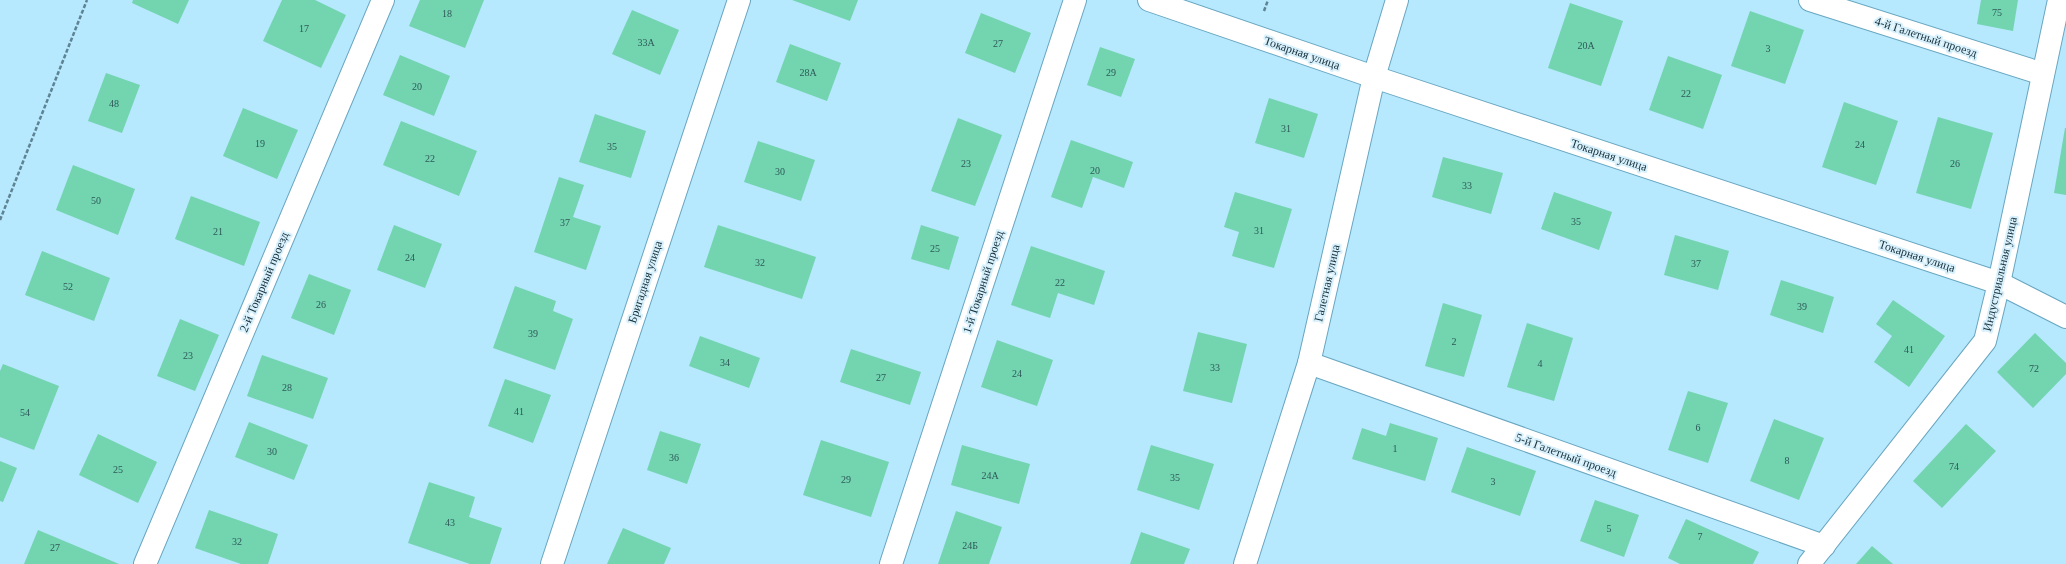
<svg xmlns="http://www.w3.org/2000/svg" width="2066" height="564" viewBox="0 0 2066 564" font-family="Georgia,serif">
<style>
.building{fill:#73d4b0}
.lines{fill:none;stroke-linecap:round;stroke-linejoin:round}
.minor-casing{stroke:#68a6c0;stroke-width:24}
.tertiary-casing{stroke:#68a6c0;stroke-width:24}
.path{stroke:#5e8393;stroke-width:2.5;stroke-dasharray:4 2;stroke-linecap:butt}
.minor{stroke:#fff;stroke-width:22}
.tertiary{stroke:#fff;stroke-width:22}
.labels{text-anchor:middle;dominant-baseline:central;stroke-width:4;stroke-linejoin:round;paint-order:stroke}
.number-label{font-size:10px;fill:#2d5958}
.street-label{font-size:12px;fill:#16303b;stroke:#d8f1fc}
</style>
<rect width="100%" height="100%" fill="#b6e8fe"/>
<g class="building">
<path d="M133,0H189L178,24L132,3Z"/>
<path d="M282,0H315L346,15L321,68L263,41Z"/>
<path d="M420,0H484L465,48L409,26Z"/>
<path d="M792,0H858L850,21Z"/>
<path d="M1981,0H2018L2013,31L1977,24Z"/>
<path d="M1570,3L1623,21L1601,86L1548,68Z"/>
<path d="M632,10L679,30L660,75L612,54Z"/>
<path d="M1750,11L1804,30L1785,84L1731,66Z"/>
<path d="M981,13L1031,33L1015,73L965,53Z"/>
<path d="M790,44L841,63L827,101L776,82Z"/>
<path d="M1100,47L1135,59L1121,97L1087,85Z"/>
<path d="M400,55L450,76L434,116L383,95Z"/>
<path d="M1668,56L1722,75L1703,129L1649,110Z"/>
<path d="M106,73L140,85L122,133L88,121Z"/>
<path d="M1269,98L1318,114L1304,158L1255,143Z"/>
<path d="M1844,102L1898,121L1876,185L1822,167Z"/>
<path d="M243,108L298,130L277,179L223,156Z"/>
<path d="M595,114L646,131L631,178L579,162Z"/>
<path d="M1938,117L1993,133L1971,209L1916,193Z"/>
<path d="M958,118L1002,135L975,206L931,191Z"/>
<path d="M401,121L477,151L459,196L383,165Z"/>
<path d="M2065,128H2066V195L2054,193Z"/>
<path d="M1071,140L1133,162L1124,188L1093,177L1082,208L1051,197Z"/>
<path d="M758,141L815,160L801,201L744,182Z"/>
<path d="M1443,157L1503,173L1491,214L1432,197Z"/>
<path d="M73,165L135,189L118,235L56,210Z"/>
<path d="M559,177L584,185L573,217L601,226L586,270L534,252Z"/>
<path d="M1235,192L1292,209L1274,268L1232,256L1239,232L1224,227Z"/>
<path d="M1554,192L1612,212L1599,250L1541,229Z"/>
<path d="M191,196L260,222L244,266L175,239Z"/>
<path d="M394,225L442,244L425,288L377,270Z"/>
<path d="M718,225L816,257L802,299L704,267Z"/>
<path d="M921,225L959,237L949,270L911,259Z"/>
<path d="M1675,235L1729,251L1718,290L1664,275Z"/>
<path d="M1031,246L1105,271L1094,305L1058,293L1050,318L1011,305Z"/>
<path d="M42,251L110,278L94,321L25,295Z"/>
<path d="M309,274L351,290L334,335L291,318Z"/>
<path d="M1781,280L1834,297L1823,333L1770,315Z"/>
<path d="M515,286L556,301L553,311L573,319L555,370L493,348Z"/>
<path d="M1893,300L1945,336L1909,387L1874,362L1892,336L1876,324Z"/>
<path d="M1443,303L1482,315L1464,377L1425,366Z"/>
<path d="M180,319L219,335L195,391L157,376Z"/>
<path d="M1527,323L1573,338L1554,401L1507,387Z"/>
<path d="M1198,332L1247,344L1232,403L1183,391Z"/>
<path d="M2035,333L2066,363V374L2033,408L1997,372Z"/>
<path d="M700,336L760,358L749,388L689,366Z"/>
<path d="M997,340L1053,360L1037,406L981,387Z"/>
<path d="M851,349L921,372L910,405L840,382Z"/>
<path d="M262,355L328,378L313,419L247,396Z"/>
<path d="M3,364L59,386L34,450L0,437V371Z"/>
<path d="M505,379L551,395L533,443L488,426Z"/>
<path d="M1688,391L1728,403L1708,463L1668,450Z"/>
<path d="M1774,419L1824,438L1799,500L1750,481Z"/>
<path d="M249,422L308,445L294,480L235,457Z"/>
<path d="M1390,423L1438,438L1425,481L1352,459L1362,428L1386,436Z"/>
<path d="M1966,424L1996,451L1942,508L1913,481Z"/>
<path d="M660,431L701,444L687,484L647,470Z"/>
<path d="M98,434L157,462L138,503L79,475Z"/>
<path d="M821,440L889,462L871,517L803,495Z"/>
<path d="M962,445L1030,464L1019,504L951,485Z"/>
<path d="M1151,445L1214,464L1199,510L1137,490Z"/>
<path d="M1467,447L1536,471L1520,516L1451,492Z"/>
<path d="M0,461L17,468L3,502L0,501Z"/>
<path d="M429,482L475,497L469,517L502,528L490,564H470L408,543Z"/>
<path d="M1595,500L1639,515L1624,557L1580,541Z"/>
<path d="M209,510L278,534L268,564H241L195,548Z"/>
<path d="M956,511L1002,527L989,564H938Z"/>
<path d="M1686,519L1759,552L1753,564H1680L1668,558Z"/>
<path d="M623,528L671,548L664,564H607Z"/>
<path d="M38,530L119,564H24Z"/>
<path d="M1141,532L1190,549L1184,564H1130Z"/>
<path d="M1872,546L1893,564H1856Z"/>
</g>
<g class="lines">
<g class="minor-casing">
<g id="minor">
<path d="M1810,0L2043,74"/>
<path d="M1309,363L1824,546"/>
<path d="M145,564L383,0"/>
<path d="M552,564L739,0"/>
<path d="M891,564L1075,0"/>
<path d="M1245,564L1309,363L1374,77"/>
<path d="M1809,564L1985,341L1999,283L2059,0"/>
</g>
</g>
<g class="tertiary-casing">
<g id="tertiary">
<path d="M1149,0L1374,77L1999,283L2066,317"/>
<path d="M1374,77L1397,0"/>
</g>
</g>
<g class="path">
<path d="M1264,11L1268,0"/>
<path d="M0,220L87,0"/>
</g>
<use href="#minor" class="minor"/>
<use href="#tertiary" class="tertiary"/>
</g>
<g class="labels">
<g class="number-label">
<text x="1997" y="12">75</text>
<text x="447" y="13">18</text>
<text x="304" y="28">17</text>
<text x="646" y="42">33А</text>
<text x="998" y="43">27</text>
<text x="1586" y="45">20А</text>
<text x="1768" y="48">3</text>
<text x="808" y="72">28А</text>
<text x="1111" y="72">29</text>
<text x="417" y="86">20</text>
<text x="1686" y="93">22</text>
<text x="114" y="103">48</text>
<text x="1286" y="128">31</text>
<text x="260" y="143">19</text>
<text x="1860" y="144">24</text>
<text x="612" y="146">35</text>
<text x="430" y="158">22</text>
<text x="966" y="163">23</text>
<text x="1955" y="163">26</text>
<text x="1095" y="170">20</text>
<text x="780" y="171">30</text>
<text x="1467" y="185">33</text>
<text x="96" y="200">50</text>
<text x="1576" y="221">35</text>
<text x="565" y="222">37</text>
<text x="1259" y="230">31</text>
<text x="218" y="231">21</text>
<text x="935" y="248">25</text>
<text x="410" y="257">24</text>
<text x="760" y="262">32</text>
<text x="1696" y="263">37</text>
<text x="1060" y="282">22</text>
<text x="68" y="286">52</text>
<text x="321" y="304">26</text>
<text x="1802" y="306">39</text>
<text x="533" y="333">39</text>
<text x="1454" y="341">2</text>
<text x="1909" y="349">41</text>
<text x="188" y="355">23</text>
<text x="725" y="362">34</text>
<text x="1540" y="363">4</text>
<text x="1215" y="367">33</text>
<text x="2034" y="368">72</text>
<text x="1017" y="373">24</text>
<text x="881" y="377">27</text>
<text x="287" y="387">28</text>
<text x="519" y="411">41</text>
<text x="25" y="412">54</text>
<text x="1698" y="427">6</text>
<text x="1395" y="448">1</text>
<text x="272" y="451">30</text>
<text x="674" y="457">36</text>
<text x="1787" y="460">8</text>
<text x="1954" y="466">74</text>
<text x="118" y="469">25</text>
<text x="990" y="475">24А</text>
<text x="1175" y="477">35</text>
<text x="846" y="479">29</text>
<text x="1493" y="481">3</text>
<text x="450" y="522">43</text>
<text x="1609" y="528">5</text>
<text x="1700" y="536">7</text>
<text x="237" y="541">32</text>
<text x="970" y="545">24Б</text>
<text x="55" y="547">27</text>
</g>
<g class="street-label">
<text transform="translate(1926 37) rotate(18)">4-й Галетный проезд</text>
<text transform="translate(1302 53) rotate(19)">Токарная улица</text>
<text transform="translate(1609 155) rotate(18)">Токарная улица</text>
<text transform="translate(1917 256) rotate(18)">Токарная улица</text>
<text transform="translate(2000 274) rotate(-77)">Индустриальная улица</text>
<text transform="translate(264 282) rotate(-67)">2-й Токарный проезд</text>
<text transform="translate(645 282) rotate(-72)">Бригадная улица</text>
<text transform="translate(983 282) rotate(-72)">1-й Токарный проезд</text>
<text transform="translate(1327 283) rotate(-77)">Галетная улица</text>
<text transform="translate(1566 455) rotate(20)">5-й Галетный проезд</text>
</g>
</g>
</svg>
